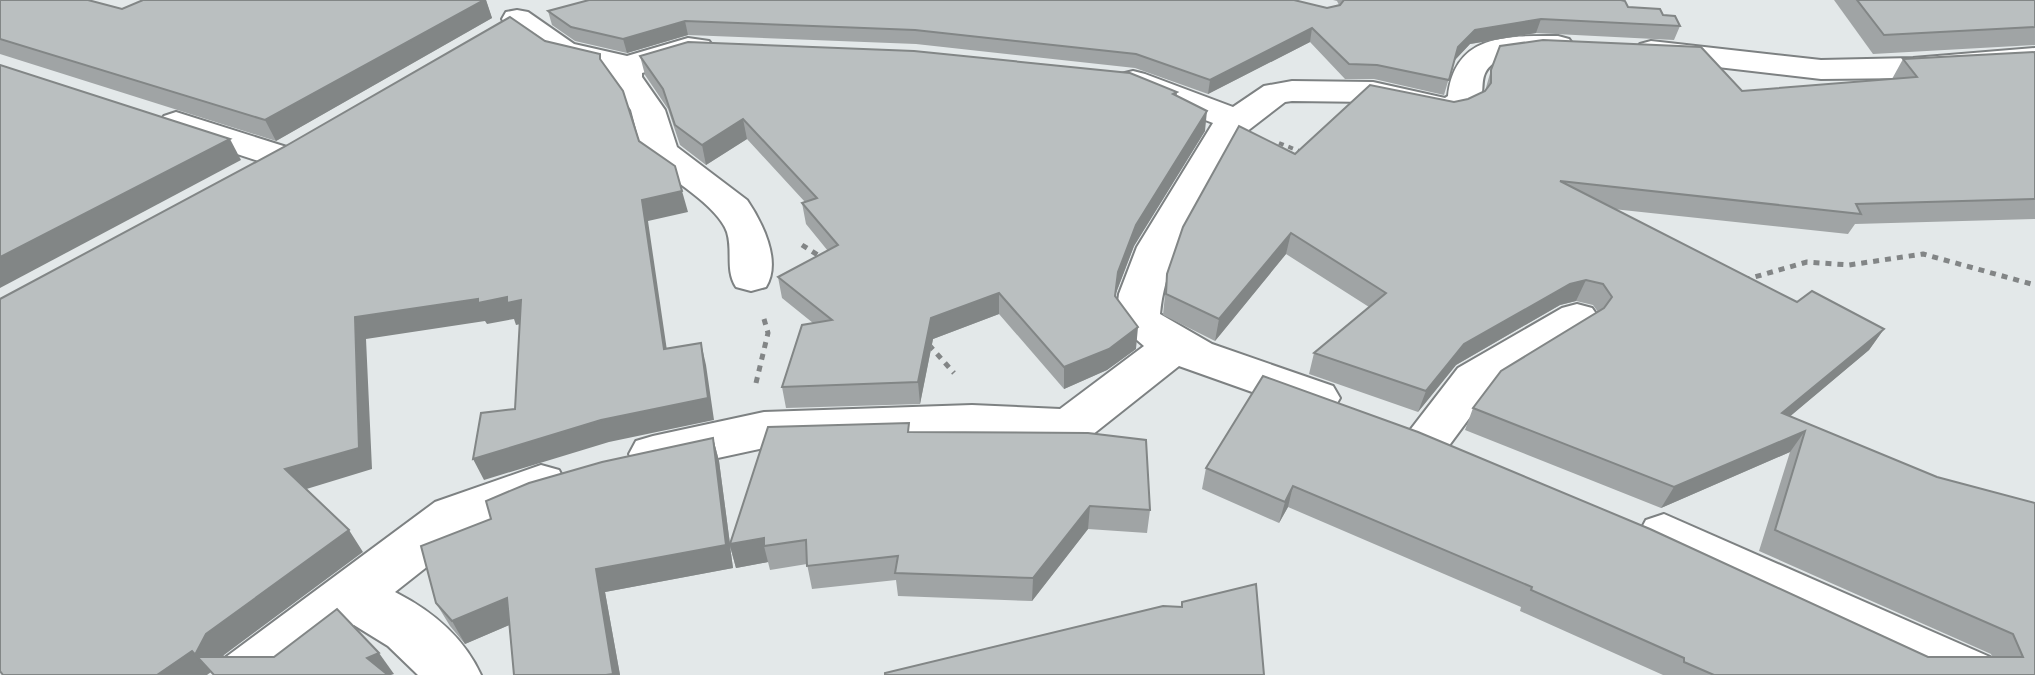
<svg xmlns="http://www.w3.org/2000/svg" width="2035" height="675" viewBox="0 0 2035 675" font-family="Raleway,sans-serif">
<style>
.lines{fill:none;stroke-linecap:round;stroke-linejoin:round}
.street-casing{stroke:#7d8182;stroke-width:4}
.path-far1{stroke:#828586;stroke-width:4;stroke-dasharray:5 5;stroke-linecap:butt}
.path{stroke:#828586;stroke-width:5;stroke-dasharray:6 6;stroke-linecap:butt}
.street{fill:#fff;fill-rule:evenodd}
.wall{fill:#a0a4a5}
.shaded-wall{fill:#828686}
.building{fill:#babfc0;stroke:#828686;stroke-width:2}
</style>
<rect width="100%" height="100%" fill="#e3e8e9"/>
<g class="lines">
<g class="street-casing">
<g id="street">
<path d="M517,10L528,12L574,44L627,56L688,38L709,41L714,48L709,55L642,73V77L665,110L677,147L747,200C762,222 782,261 766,287L751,291L736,287C725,270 733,251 727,232C718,206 669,177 647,160L642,152L631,110L608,77L610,72L552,58L506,26L502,19L506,12Z"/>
<path d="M1558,36L1569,39L1574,46L1569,53C1546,58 1515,48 1495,62C1467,81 1504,106 1449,119L1373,102L1292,101L1285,102L1237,139C1209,197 1166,248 1160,314L1212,344L1333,386L1340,398L1333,410L1317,415L1179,366L1087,439L1070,445L972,441L764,448L653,472L636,467L629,454L636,441L653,436L764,412L972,405L1060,409L1144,346L1123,328L1116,318L1119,294L1137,247L1213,123L1121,88L1116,81L1121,74L1133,71L1145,74L1233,107L1264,86L1292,81L1373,82L1445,98L1448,96C1455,33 1508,36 1558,36Z"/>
<path d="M1651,41L1821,60L1913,58L2035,48V68L1913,78L1821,79L1640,58L1635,51L1640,44Z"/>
<path d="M176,112L293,149L298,157L293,165L280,168L164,130L158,123L164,116Z"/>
<path d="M1577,304L1592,308L1599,318L1592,328L1490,390L1445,451L1428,456L1411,451L1404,438L1458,368L1562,308Z"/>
<path d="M541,465L559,470L566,484L559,498L471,532L395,592C432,611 463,636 481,675H418L388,646L354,625L291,675H218L226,657L435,502Z"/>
<path d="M1664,514L1990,657L1998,675H1909L1646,550L1638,535L1646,520Z"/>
</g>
</g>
<path class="path-far1" d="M1279,143L1304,153"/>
<g class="path">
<path d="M802,245L824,259"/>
<path d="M1744,280L1807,262L1849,265L1923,254L2035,285"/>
<path d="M929,345L954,373"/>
<path d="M756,383L768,333L764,319"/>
</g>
<use href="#street" class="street"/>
</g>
<g class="wall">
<path d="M0,0L122,9L143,0H486L492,18L276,141L0,54Z"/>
<path d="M1333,0H1621L1628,7L1663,15L1680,26L1674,40L1536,33L1470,44L1454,61L1444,95L1374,79H1345L1310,42L1208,94L1135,68L916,44L688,35L627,53L575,41L552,25L548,11L1327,8L1339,5L1337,1Z"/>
<path d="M1834,0H2035V45L1873,54Z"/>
<path d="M2035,52V219L1855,224L1848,234L1613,209L1797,302L1884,329L1869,350L1790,416L1937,477L2035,675H1663L1520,611L1521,607L1288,507L1279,523L1202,489L1206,468L1263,376L1928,657H1992L1991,654L1759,551L1790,452L1661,508L1465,430L1473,408L1598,312L1593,305L1576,301L1560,305L1456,365L1418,412L1309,374L1314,353L1369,307L1286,254L1215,341L1163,315L1167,274L1295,154L1454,102L1468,99L1485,91L1491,70L1742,91L1892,79L1903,59Z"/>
<path d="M640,56L1177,92V96L1205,131L1134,246L1116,293V298L1136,349L1107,370L1064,389L999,314L933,339L920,404L786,408L782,387L813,323L782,298L778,277L828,251L806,224L802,203L805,202L747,139L706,165L680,145L668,109L645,75Z"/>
<path d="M910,432L1150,510L1147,533L1088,529L1032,601L898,596L896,580L812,589L807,564L770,570L768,562L736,568L730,546L733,568L605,592L620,675H514L509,625L465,644L450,626L436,603L713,438L719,461L730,544Z"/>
</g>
<g class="shaded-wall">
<path d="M484,0H486L492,18L276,141L265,120Z"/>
<path d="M1541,19L1536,33L1470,44L1454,61L1458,47L1475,30Z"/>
<path d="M685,21L688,35L627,53L623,39Z"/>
<path d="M1312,28L1310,42L1208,94L1210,80Z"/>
<path d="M1207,111L1205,131L1134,246L1116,293L1113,318L1118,272L1136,225Z"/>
<path d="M743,119L747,139L706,165L702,145Z"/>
<path d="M230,139L241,160L0,288V257Z"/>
<path d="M682,191L688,212L648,221L670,371L664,349L642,200Z"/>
<path d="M1291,233L1286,254L1215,341L1219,319Z"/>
<path d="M1586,280L1576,301L1560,305L1456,365L1418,412L1426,391L1464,344L1570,284Z"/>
<path d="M999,293V314L933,339L920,404L918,382L931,318Z"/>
<path d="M507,297L521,300L530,322L516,325L514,319L487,324L485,321L366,339L372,469L300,491L285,469L355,317L478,299Z"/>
<path d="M1138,327L1136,349L1107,370L1064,389V367Z"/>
<path d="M1884,329L1869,350L1768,435L1782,413Z"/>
<path d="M701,343L706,365L714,420L609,442L484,480L473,459Z"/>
<path d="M1805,431L1790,452L1661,508L1674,487Z"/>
<path d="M713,438L719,461L730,544L764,538V546L768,562L736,568L730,546L733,568L605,592L620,675H606L596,569Z"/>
<path d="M1293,486L1288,507L1279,523L1285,502Z"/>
<path d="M1090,506L1088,529L1032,601L1033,578Z"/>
<path d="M349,530L363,552L224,655L215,674L199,657L196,653L206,634Z"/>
<path d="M507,598L519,621L465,644L452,621Z"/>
<path d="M192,651L211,672L207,675H157Z"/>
<path d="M379,653L394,674L391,675H379L367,658Z"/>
</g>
<g class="building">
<path d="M0,0H88L122,9L143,0H484L265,120L0,39Z"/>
<path d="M589,0H1294L1327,8L1340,5L1344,0H1621L1625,1L1628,7L1660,9L1663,15L1675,16L1680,26L1541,19L1475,30L1458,47L1449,80L1377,65L1349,64L1312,28L1210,80L1136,54L915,30L685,21L623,39L571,27L548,11Z"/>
<path d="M1857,0H2035V27L1884,35Z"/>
<path d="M510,17L545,41L600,54V59L623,91L639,141L675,166L682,191L642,200L664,349L701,343L708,398L601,420L473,459L481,413L515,409L521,300L507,303V297L478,303V299L355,317L359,448L285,469L349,530L206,634L196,653L199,657H274L337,609L379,653L367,658L388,675H214L192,651L157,675H3L0,671V299L284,147Z"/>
<path d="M1543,40L1701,47L1742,91L1917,77L1903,59L2035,52V199L1856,204L1861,214L1560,181L1797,302L1812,291L1884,329L1782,413L1937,477L2035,503V675H1714L1684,662V658L1531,590L1532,587L1293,486L1285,502L1206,468L1263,376L1418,432L1650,529L1928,657H2023L2013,634L1775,530L1805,431L1674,487L1473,408L1501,371L1604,308L1612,297L1603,284L1586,280L1570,284L1464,344L1426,391L1314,353L1386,293L1291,233L1219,319L1166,294L1167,274L1183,227L1239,126L1295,154L1370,85L1454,102L1468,99L1485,91L1491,83V70L1500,46Z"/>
<path d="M688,42L914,51L1130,73L1177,92L1173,94L1207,111L1136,225L1118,272L1115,296L1138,327L1109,349L1064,367L999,293L931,318L918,382L782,387L802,325L832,320L778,277L838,245L802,203L817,198L743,119L702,145L675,125L663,89L640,56Z"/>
<path d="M0,65L230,139L0,257Z"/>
<path d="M909,423L908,432L1088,433L1146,440L1150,510L1090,506L1033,578L895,573L898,556L807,566L806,540L764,546V538L730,544L768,427Z"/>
<path d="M713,438L726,545L596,569L613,674L606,675H514L507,598L452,621L436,603L421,546L491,519L486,501L529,483L602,462Z"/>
<path d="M1256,584L1264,675H885V673L1163,606L1182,607V602Z"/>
</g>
</svg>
